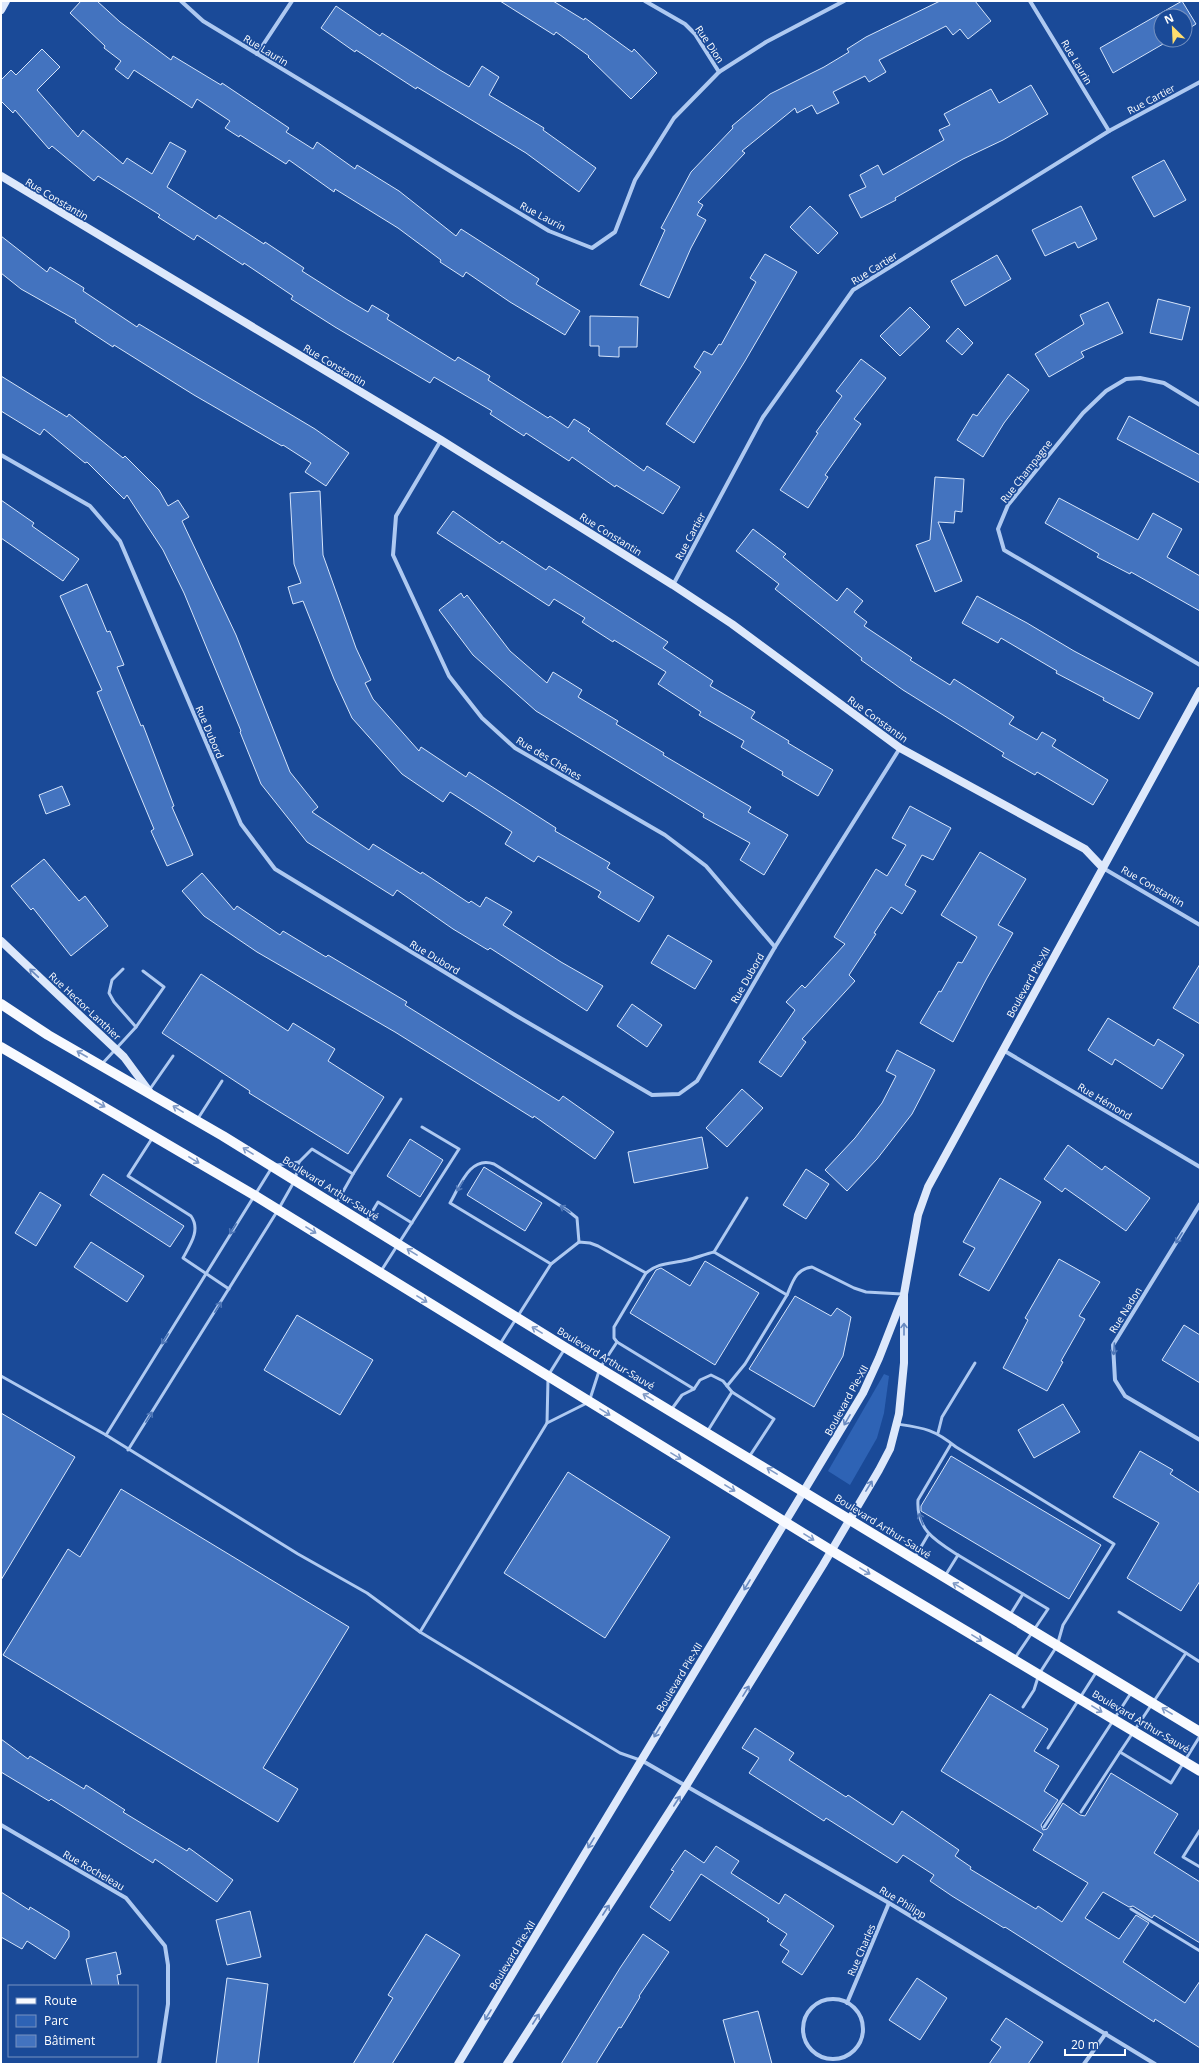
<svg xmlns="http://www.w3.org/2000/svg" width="1201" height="2065" viewBox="0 0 1201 2065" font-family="'Open Sans',sans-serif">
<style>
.green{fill:#2e63b5}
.building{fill:#4373bf;stroke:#d6e5fb}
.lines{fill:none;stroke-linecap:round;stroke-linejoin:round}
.lane{stroke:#aec9f1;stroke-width:3}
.street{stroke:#aec9f1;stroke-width:4}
.secondary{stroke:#dde8fb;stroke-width:8}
.primary{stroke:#f8faff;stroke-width:10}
.oneway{stroke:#6889c0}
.oneway2{stroke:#7e99c6}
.oneway3{stroke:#4e76b7}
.labels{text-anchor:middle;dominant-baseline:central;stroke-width:3.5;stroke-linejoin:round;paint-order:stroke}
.street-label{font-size:10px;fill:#fff;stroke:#1a4a98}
</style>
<rect width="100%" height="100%" fill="#1a4a98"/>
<path class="green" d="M884,1374L889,1376L884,1413L877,1438L850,1485L828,1471Z"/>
<g class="building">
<path d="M81,1H97L120,22L171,60L173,56L221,85L222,83L289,128L286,132L313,149L317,142L355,169L357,165L399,191L456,236L461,229L539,279L536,284L580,311L565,335L510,302L466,272L463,277L440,262L441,260L398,228L335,189L334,192L289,160L286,164L240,135L239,137L225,128L230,121L197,99L192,108L134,70L128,79L115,69L121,61L104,48L105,46L70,13Z"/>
<path d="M500,1H553L584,20L585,18L632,52L634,49L657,73L631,99L588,57L589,56L556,32L554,35Z"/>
<path d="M940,1H975L991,21L968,39L960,29L953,35L946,26L879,60L886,72L869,82L865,76L833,92L839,103L817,114L812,105L797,113L795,108L742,151L745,153L698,202L703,205L697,215L706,220L691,248L669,298L640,285L665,230L661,228L691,172L733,128L732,126L770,94L824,67L849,52L847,49L866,37Z"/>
<path d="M1182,1L1196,24L1185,31V16H1161V40H1170L1113,73L1100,48Z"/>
<path d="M336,6L380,36L382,33L440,70L469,87L482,66L499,77L489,95L544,128L543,130L596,168L579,192L526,153L417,87L416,89L356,50L355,52L321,28Z"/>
<path d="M42,49L60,67L37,90L78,137L83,130L123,164L127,158L152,174L170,142L186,151L167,187L216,219L219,215L264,244L265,242L304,268L302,271L346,299L368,312L372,305L389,315L387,319L455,361L458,357L490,376L488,380L548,418L550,416L568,428L574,419L590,429L588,431L644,471L647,466L680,487L663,514L616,485L615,487L572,457L569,461L526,433L524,436L490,414L492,411L434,377L430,383L335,327L291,299L293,296L244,263L243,265L197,235L194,240L158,217L160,215L98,176L94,181L52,146L49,149L15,110L13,113L1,101V80L11,70L16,75Z"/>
<path d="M1031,85L1048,114L1003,140L963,159L895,198L896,200L861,218L849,195L866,187L860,175L878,165L883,175L944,140L939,130L950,125L944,114L991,89L999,103Z"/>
<path d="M1164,160L1186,200L1154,217L1132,177Z"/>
<path d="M810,206L838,233L818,254L790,227Z"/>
<path d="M1081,206L1097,239L1078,248L1075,242L1045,256L1032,230Z"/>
<path d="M1,236L47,272L50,267L84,288L83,291L137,327L139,324L315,429L349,453L326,486L305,472L311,463L283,445L282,446L194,395L114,345L113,347L75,322L76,320L21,289L1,273Z"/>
<path d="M765,254L797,272L745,361L694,443L666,424L701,372L694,367L704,351L712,355L719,344L721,345L756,282L750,278Z"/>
<path d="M997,255L1011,279L965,306L951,281Z"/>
<path d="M1158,299L1190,307L1182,340L1150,333Z"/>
<path d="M1108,302L1123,333L1081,352L1084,357L1049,377L1035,354L1084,324L1080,315Z"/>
<path d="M910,307L930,327L900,356L880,336Z"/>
<path d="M590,316L638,317L637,347H619V357L599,356V346H590Z"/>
<path d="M958,328L973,343L962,355L946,341Z"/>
<path d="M861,359L886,378L854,419L861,424L825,475L828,477L808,508L780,490L818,433L816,432L842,396L836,391Z"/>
<path d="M1008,374L1029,390L1004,423L983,457L957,440L973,414L977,416Z"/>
<path d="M1,376L67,417L69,414L123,458L125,456L159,490L168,506L178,500L189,517L182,521L236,635L290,772L318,807L312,812L369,850L373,844L421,874L422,872L469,903L471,901L480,907L486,897L512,912L503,925L561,962L603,986L587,1011L490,948L488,950L453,929L397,890L393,896L307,842L261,784L240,732L241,731L184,593L163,550L127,495L124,499L87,462L85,463L44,429L40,435L1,411Z"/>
<path d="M1129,416L1200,455V483L1117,439Z"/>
<path d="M935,477L964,479L962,512L955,511L954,523L938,522L962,581L935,592L916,545L930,540Z"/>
<path d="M320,491L323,555L356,648L371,680L365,683L373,699L419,751L421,747L466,777L469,772L556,828L555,831L610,863L607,868L654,897L639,922L598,897L601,892L538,856L534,862L505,844L512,832L450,792L443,802L402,774L352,718L334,679L303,601L293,604L288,587L301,583L294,564L290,493Z"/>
<path d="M1059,498L1138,540L1153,513L1182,529L1167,557L1200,576V611L1131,572L1130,574L1097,557L1099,554L1045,523Z"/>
<path d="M1,500L34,523L32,526L79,559L63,581L1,538Z"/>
<path d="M453,511L500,544L502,541L546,570L549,566L668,642L663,648L713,681L710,686L755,712L751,718L789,741L788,743L833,770L818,796L782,775L783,772L741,747L744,741L699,715L701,712L658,684L666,672L614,640L613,642L582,622L585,618L554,599L549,606L437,533Z"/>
<path d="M753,529L786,554L783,557L837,601L847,588L863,601L854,612L867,622L864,626L912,658L910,660L950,685L954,679L1014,717L1009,724L1037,740L1042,732L1056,740L1052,746L1108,780L1093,805L1037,772L1035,775L1002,756L1004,753L903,690L861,660L862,658L775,589L779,584L736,551Z"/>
<path d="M87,584L107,632L110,631L124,665L117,667L141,726L143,725L174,806L172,807L193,855L167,866L151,831L154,829L97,692L102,690L60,596Z"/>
<path d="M461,593L464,598L467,595L510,651L547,683L553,672L582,690L578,697L618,721L616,724L664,753L663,755L751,807L748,812L788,835L764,875L740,860L750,843L703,817L704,814L536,711L473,655L439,610Z"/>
<path d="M977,596L1027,623L1074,651L1153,693L1139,719L1103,700L1104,698L1056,673L1057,671L1001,638L998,643L962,623Z"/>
<path d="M62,786L70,805L46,814L39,795Z"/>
<path d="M910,806L951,828L933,860L922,855L905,885L916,891L902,914L891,907L874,933L876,934L849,975L855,981L802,1039L806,1042L781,1077L759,1062L795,1010L786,1002L802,985L805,988L845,944L834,937L876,869L887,876L906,845L892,838Z"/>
<path d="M980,852L1026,879L998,925L1013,933L987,978L953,1042L920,1023L939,991L941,992L958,962L962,963L977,937L941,915Z"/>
<path d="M44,859L79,901L85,896L108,926L71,956L33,908L31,910L11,886Z"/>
<path d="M202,873L234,910L237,906L280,935L283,931L326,957L328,955L407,1002L405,1005L559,1101L563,1096L614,1132L595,1159L534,1116L533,1118L395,1032L257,952L204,916L182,891Z"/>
<path d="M668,935L712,961L695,989L651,963Z"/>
<path d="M1200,964V1024L1173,1008Z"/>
<path d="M201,974L288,1031L293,1023L335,1049L328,1061L384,1097L348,1154L249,1093L250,1091L162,1033Z"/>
<path d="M632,1004L662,1025L647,1047L617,1026Z"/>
<path d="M1108,1018L1154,1046L1158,1039L1184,1055L1162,1089L1115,1059L1112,1065L1088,1050Z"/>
<path d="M897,1050L935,1070L912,1114L877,1159L847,1191L825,1170L855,1138L882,1103L896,1076L886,1071Z"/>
<path d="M742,1089L763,1108L727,1147L706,1128Z"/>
<path d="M702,1137L708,1168L634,1183L628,1152Z"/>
<path d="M410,1139L443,1160L420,1197L387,1176Z"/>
<path d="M1068,1145L1102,1170L1105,1166L1150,1198L1126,1231L1065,1188L1062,1192L1044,1179Z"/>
<path d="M484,1167L542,1203L525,1231L467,1195Z"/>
<path d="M806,1169L829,1184L806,1219L783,1205Z"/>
<path d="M103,1174L184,1226L170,1247L90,1195Z"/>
<path d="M1000,1178L1041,1202L989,1291L959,1275L975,1248L963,1242Z"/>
<path d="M40,1192L61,1205L36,1246L15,1233Z"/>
<path d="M91,1242L144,1276L127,1302L74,1267Z"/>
<path d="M1059,1259L1100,1282L1079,1316L1085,1319L1061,1361L1063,1362L1047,1391L1003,1368L1028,1320L1025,1318Z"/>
<path d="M705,1261L759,1293L715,1365L630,1313L656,1270L661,1268L690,1286Z"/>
<path d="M795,1296L831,1316L837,1308L851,1317L843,1356L814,1407L749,1369Z"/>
<path d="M297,1315L373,1360L340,1415L264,1370Z"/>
<path d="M1184,1325L1200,1335V1383L1162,1360Z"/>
<path d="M1063,1404L1080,1432L1034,1458L1018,1430Z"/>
<path d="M1,1413L75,1457L1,1580Z"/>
<path d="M1140,1451L1173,1470L1170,1474L1200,1493V1581L1181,1611L1127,1578L1159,1523L1113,1497Z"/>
<path d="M951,1456L1101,1545L1069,1599L921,1511V1506Z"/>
<path d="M568,1472L670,1537L605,1638L504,1573Z"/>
<path d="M121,1489L349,1627L263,1768L298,1789L278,1822L3,1655L68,1549L80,1557Z"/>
<path d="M990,1694L1048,1729L1034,1751L1059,1766L1044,1791L1058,1800L1041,1825L1043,1830L1047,1829L1063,1803L1080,1815L1085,1816L1111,1773L1178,1814L1154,1853L1200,1882V1943L1154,1915L1152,1918L1133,1906L1129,1907L1103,1892L1085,1918L1119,1939L1136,1915L1149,1923L1123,1962L1185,2003L1200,1981V2048L1155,2019L1154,2022L1005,1927L1004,1928L952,1896L930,1881L934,1875L903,1855L897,1863L826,1818L824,1821L749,1773L759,1758L742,1748L755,1728L794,1753L789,1760L846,1797L848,1795L893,1825L902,1811L959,1850L955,1856L971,1867L970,1869L1036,1909L1038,1906L1062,1922L1088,1883L1033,1850L1043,1834L941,1771Z"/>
<path d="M1,1739L28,1759L30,1756L84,1789L86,1785L125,1810L123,1812L187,1851L189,1848L233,1880L217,1902L155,1859L153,1863L51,1799L49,1801L1,1772Z"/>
<path d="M716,1846L739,1861L731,1873L779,1904L785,1894L834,1926L802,1975L782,1962L789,1951L780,1945L787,1934L767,1921L769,1919L701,1874L670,1921L650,1907L674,1871L671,1870L685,1850L704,1863Z"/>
<path d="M1,1892L29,1910L30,1907L69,1931V1937L55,1959L27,1941L22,1949L1,1937Z"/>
<path d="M250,1911L261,1957L227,1965L216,1920Z"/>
<path d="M426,1934L460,1955L392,2064H353L393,1998L388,1995Z"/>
<path d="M643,1934L669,1952L639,1996L640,1997L621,2028L619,2027L596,2064H561L620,1968Z"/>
<path d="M116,1952L121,1974L117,1975L119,1986H92L86,1959Z"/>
<path d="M227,1978L268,1984L258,2064H216Z"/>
<path d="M917,1978L947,1998L920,2040L889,2020Z"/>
<path d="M758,2011L772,2064H735L723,2020Z"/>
<path d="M1006,2018L1043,2042L1028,2064H989L1001,2047L991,2040Z"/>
</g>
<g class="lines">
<g class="lane">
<path d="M123,969L112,980L109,993L114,1002L136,1027"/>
<path d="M102,1064L136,1027L164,987L143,971"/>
<path d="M150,1089L173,1056"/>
<path d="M197,1120L222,1081"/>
<path d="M153,1137L128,1176L191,1216C201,1230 190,1245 183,1258L229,1289"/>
<path d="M277,1165L299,1162"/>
<path d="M353,1174L401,1099"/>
<path d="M366,1222L378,1202L412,1223"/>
<path d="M714,1252L747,1198"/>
<path d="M551,1264L450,1203C460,1186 470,1155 494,1164L567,1210L577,1218L579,1242"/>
<path d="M381,1271L459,1149L422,1127"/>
<path d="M646,1273C659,1262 671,1264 687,1260C696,1258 705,1254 714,1252L787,1295L745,1364L727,1386"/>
<path d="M787,1295C793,1281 796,1269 812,1267L854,1288L866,1292L902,1294"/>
<path d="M617,1342L694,1389L700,1380L711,1375L723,1381L732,1392"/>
<path d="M549,1374L564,1350"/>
<path d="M1,1376L106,1435L298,1554L367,1593L420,1632L620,1753L640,1760"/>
<path d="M671,1410L682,1395L694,1389"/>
<path d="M547,1423L548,1379"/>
<path d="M897,1424C924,1428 934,1429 956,1447L1114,1544L1063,1625L1057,1646L1039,1674L1034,1690L1023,1707"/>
<path d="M707,1432L732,1392L774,1419L749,1457"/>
<path d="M938,1433L942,1417L975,1363"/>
<path d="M106,1435L271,1169"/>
<path d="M951,1444L918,1500C916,1530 936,1541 958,1555"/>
<path d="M128,1450L278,1210L295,1180L299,1162L312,1149L353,1174L336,1204"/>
<path d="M915,1557L928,1535"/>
<path d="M945,1576L958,1555L1023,1594L1010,1615"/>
<path d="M1119,1612L1186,1653L1120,1752L1171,1783L1200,1736"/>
<path d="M420,1632L547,1423L589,1402L600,1368L617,1342L614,1338V1327L646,1273L598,1246L590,1243L579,1242L551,1264L500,1344"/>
<path d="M1186,1653L1200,1662"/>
<path d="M1015,1658L1048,1609L1023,1594"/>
<path d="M1048,1748L1097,1671"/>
<path d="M1081,1812L1120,1752"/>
<path d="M1044,1827L1131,1693"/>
<path d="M1200,1830L1183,1857L1200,1867"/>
<path d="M1131,1909L1200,1951"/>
</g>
<g class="street">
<path d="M181,1L203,21L549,231L592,248L615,232L635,180L674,118L719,72L766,42L844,1"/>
<path d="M645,1L685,24L695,34L719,72"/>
<path d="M1030,1L1109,131"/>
<path d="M257,54L292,1"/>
<path d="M1200,405L1164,383L1140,378L1126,379L1106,391L1083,413L1008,505L998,529L1004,550L1200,665"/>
<path d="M441,440L396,516L393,555L449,676L482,718L515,748L665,835L706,866L775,947"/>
<path d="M1,455L90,506L120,541L241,824L275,869L515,1015L652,1095L679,1094L697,1081L775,947L900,748"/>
<path d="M673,585L763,417L853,290L1109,131L1200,82"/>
<path d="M1103,868L1200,925"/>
<path d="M1003,1050L1200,1167"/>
<path d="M1200,1204L1113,1345L1115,1380L1125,1396L1200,1440"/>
<path d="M641,1760L889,1903L1155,2064"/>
<path d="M1,1825L126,1898L165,1946L168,1965V2004L159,2064"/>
<circle cx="833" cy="2029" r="30"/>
<path d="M847,2003L889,1903"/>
<path d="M1084,2064L1106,2033"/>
</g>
<g class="secondary">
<path d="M1,10L6,1"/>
<path d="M1,176L441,440L673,585L732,624L900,748L1085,849L1103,868"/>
<path d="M1,941L124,1057L149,1091"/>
<path d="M458,2064L863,1393L879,1358L902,1299"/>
<path d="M507,2064L686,1786L823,1565L879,1470L890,1449L899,1414L904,1363V1294L918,1215L928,1187L1200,691"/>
</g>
<g class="primary">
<path d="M1,1004L48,1035L223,1136L566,1348L1200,1732"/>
<path d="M1,1047L254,1195L832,1551L1200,1771"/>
</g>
</g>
<defs><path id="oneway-shaft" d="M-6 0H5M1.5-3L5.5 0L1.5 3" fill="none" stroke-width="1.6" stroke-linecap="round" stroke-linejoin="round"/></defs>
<g class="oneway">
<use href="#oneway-shaft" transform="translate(34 973) rotate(-137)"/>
<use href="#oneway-shaft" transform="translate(904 1329) rotate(-90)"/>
<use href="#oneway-shaft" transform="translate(847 1420) rotate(120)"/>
<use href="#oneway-shaft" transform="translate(869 1486) rotate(-58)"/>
<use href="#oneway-shaft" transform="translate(747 1585) rotate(121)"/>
<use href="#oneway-shaft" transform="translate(746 1691) rotate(-58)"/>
<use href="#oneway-shaft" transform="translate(657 1732) rotate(121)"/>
<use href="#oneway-shaft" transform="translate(677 1801) rotate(-57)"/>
<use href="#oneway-shaft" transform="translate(591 1843) rotate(121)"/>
<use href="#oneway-shaft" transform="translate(606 1910) rotate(-57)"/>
<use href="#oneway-shaft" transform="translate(488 2015) rotate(121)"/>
<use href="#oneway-shaft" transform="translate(536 2019) rotate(-57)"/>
</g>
<g class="oneway2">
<use href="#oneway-shaft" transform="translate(82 1054) rotate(-150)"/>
<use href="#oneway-shaft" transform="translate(100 1104) rotate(30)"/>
<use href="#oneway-shaft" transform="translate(178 1109) rotate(-149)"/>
<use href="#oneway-shaft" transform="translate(248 1151) rotate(-148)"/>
<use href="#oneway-shaft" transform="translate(194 1160) rotate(31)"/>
<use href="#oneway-shaft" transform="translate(311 1230) rotate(32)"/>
<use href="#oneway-shaft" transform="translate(412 1252) rotate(-148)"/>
<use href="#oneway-shaft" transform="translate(422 1299) rotate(32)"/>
<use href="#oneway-shaft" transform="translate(537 1330) rotate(-149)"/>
<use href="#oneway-shaft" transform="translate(648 1397) rotate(-149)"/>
<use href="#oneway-shaft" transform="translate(605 1412) rotate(32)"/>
<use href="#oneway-shaft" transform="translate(676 1456) rotate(31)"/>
<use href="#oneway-shaft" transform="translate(772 1471) rotate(-149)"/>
<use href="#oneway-shaft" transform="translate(730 1488) rotate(31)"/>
<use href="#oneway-shaft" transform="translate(809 1537) rotate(32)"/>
<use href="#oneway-shaft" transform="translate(865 1571) rotate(31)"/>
<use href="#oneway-shaft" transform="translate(958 1586) rotate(-149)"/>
<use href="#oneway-shaft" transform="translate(977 1638) rotate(31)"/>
<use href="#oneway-shaft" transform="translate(1097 1709) rotate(31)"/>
<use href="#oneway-shaft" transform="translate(1167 1711) rotate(-149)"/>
</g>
<g class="oneway3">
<use href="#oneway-shaft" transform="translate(460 1186) rotate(121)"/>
<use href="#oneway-shaft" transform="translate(565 1209) rotate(-147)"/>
<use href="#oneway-shaft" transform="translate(233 1229) rotate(122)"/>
<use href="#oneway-shaft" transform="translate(1179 1238) rotate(122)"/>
<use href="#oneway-shaft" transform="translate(218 1307) rotate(-58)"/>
<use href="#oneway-shaft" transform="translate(165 1339) rotate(122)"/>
<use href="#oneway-shaft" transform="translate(1114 1349) rotate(94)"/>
<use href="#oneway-shaft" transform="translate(149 1417) rotate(-58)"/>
<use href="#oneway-shaft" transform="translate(921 1519) rotate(-109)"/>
</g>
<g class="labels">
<g class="street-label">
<text transform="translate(710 44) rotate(56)">Rue Dion</text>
<text transform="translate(266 50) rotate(31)">Rue Laurin</text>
<text transform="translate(1077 62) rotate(59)">Rue Laurin</text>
<text transform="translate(1151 99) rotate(-28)">Rue Cartier</text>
<text transform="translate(57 199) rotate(31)">Rue Constantin</text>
<text transform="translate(543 216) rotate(28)">Rue Laurin</text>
<text transform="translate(874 268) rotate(-32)">Rue Cartier</text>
<text transform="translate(335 365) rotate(31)">Rue Constantin</text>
<text transform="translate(1026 471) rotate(-52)">Rue Champagne</text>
<text transform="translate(611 534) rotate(32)">Rue Constantin</text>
<text transform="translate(690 536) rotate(-62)">Rue Cartier</text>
<text transform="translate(878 719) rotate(36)">Rue Constantin</text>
<text transform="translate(210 732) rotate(67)">Rue Dubord</text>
<text transform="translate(549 758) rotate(31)">Rue des Chênes</text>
<text transform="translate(1153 886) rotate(30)">Rue Constantin</text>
<text transform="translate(435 957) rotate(31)">Rue Dubord</text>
<text transform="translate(747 978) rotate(-60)">Rue Dubord</text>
<text transform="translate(1028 982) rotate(-61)">Boulevard Pie-XII</text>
<text transform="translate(85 1006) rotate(43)">Rue Hector-Lanthier</text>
<text transform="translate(1105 1101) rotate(31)">Rue Hémond</text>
<text transform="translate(331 1188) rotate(32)">Boulevard Arthur-Sauvé</text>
<text transform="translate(1125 1310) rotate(-58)">Rue Nadon</text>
<text transform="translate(606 1358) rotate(31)">Boulevard Arthur-Sauvé</text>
<text transform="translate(846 1400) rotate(-61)">Boulevard Pie-XII</text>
<text transform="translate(883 1526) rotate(32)">Boulevard Arthur-Sauvé</text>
<text transform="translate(679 1677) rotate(-59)">Boulevard Pie-XII</text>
<text transform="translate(1141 1721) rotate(31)">Boulevard Arthur-Sauvé</text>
<text transform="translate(94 1870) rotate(30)">Rue Rocheleau</text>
<text transform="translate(903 1902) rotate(31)">Rue Philipp</text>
<text transform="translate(861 1950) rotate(-67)">Rue Charles</text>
<text transform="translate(512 1955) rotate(-59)">Boulevard Pie-XII</text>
</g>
</g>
<rect width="1201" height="2065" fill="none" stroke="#ffffff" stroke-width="4"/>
<rect x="8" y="1985" width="130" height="72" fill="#1a4a98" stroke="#7692c1"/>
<rect x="16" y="1998" width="20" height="6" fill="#f8faff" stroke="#7692c1"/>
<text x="44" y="2005" font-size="12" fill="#ffffff">Route</text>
<rect x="16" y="2015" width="20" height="12" fill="#2e63b5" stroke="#7692c1"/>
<text x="44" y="2025" font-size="12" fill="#ffffff">Parc</text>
<rect x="16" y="2035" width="20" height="12" fill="#4373bf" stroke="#7692c1"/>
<text x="44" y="2045" font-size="12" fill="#ffffff">Bâtiment</text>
<g transform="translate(1173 28) rotate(336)"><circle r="19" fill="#1a4a98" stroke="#7692c1"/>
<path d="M0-3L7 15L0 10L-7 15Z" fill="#ffdd6e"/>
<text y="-6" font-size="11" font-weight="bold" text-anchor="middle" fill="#ffffff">N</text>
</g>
<path d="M1065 2049v6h60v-6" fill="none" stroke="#ffffff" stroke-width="2"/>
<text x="1071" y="2049" font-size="12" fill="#ffffff" stroke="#1a4a98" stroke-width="3" paint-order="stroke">20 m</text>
</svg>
